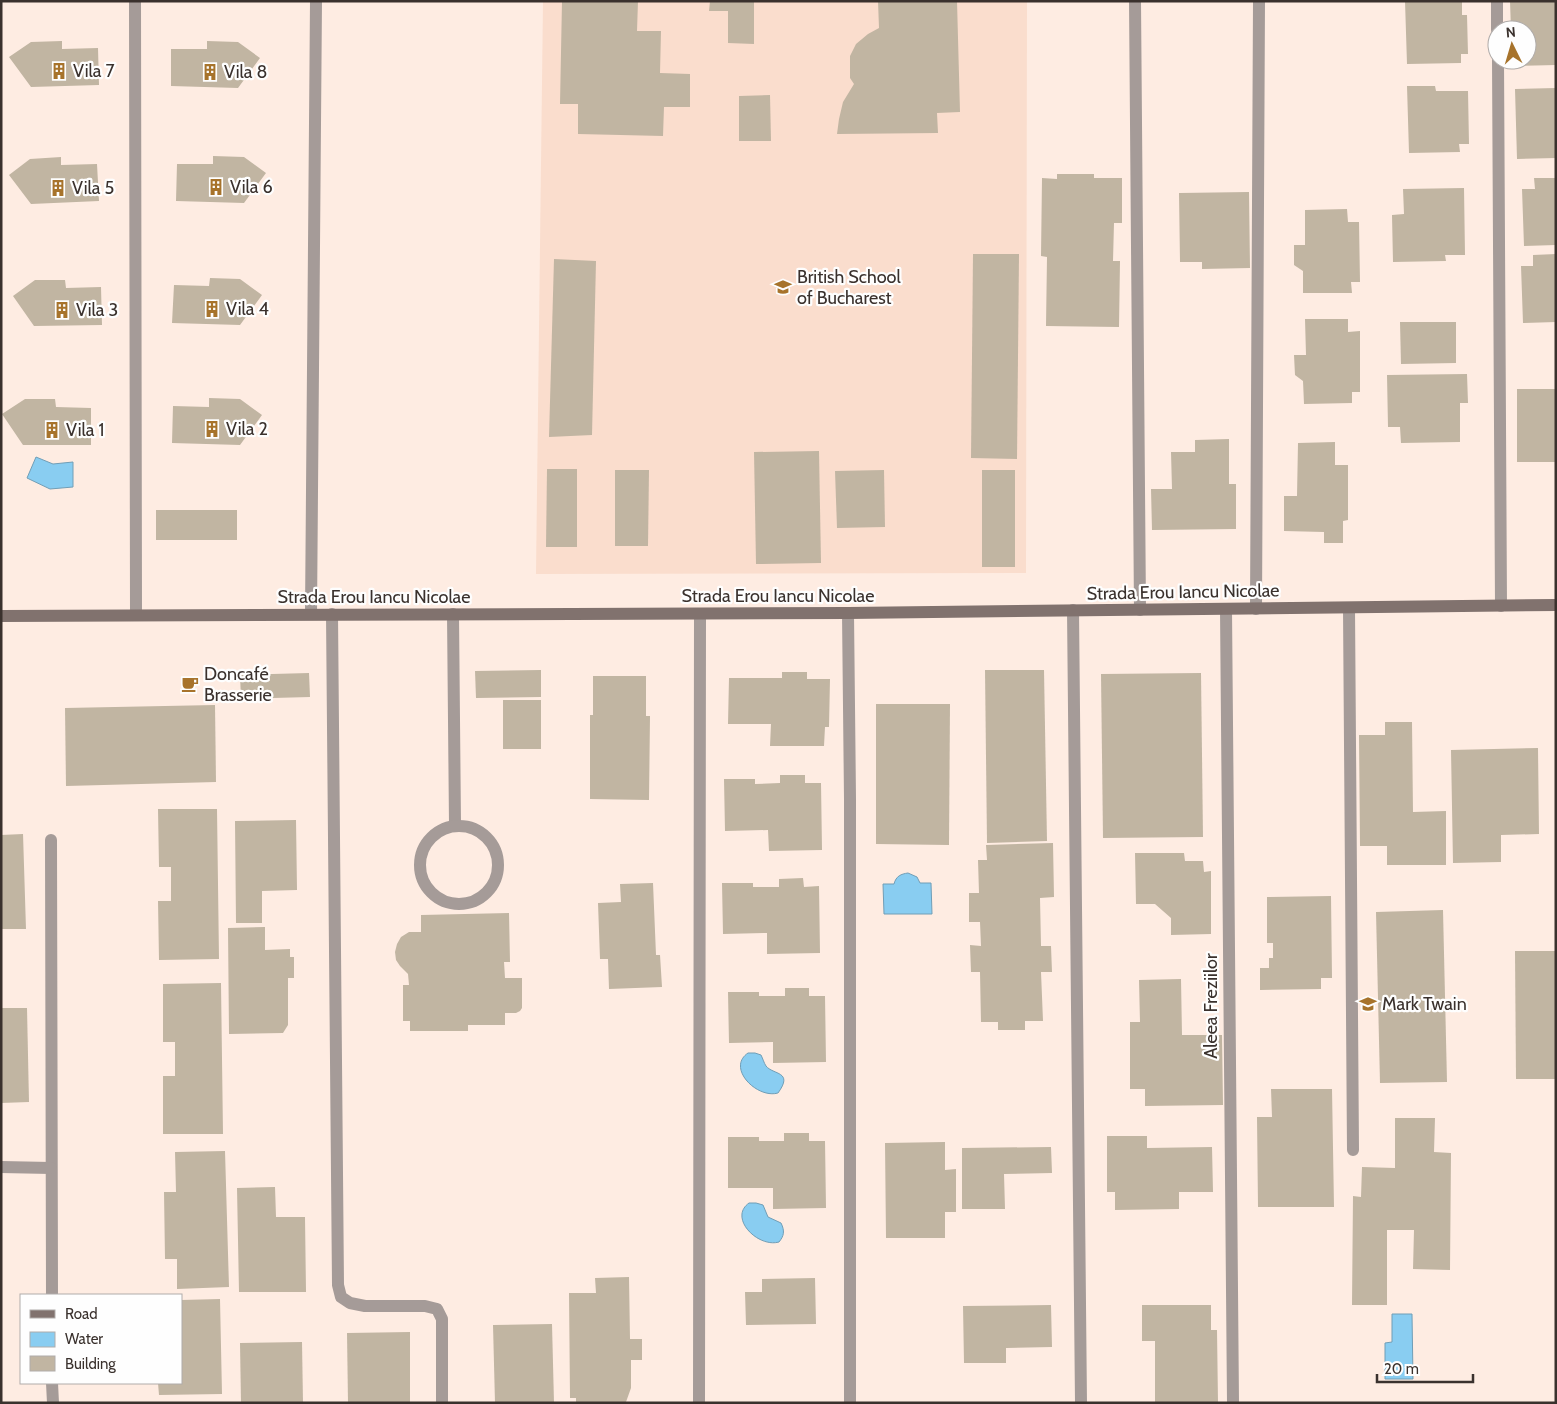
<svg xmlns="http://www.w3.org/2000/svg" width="1557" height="1404" viewBox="0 0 1557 1404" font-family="Cabin,sans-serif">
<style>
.built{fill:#faddcd}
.water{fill:#89cdf1;stroke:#719eb6}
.building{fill:#c1b5a2}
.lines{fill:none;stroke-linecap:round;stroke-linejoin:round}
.street{stroke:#a59b98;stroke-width:12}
.secondary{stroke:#81726e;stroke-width:12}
.labels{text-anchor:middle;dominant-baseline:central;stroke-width:4.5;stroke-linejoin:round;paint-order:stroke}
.poi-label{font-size:18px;fill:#3a312d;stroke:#fefefe;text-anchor:start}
.street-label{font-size:18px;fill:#3a312d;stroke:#fefefe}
</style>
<rect width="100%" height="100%" fill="#feece2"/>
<path class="built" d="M543,1H1027L1026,573L536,574Z"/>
<g class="water">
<path d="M36,457L53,464L73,462V487L50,489L27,478Z"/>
<path d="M908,873L917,877L920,883H931L932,914H884L883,884H894C896,876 901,874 908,873Z"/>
<path d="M748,1053H755L761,1055C763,1059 764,1063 766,1066C773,1075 794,1071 778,1093C757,1099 726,1068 748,1053Z"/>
<path d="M749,1203H756L763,1205L768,1217L781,1223C785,1231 784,1236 779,1242C758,1248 728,1218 749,1203Z"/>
<path d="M1392,1314H1412L1413,1379H1385V1343L1392,1342Z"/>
</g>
<g class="building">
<path d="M562,1H638L637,31H661L660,73L690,74V107H664L663,136L578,134V104H560Z"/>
<path d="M710,1H754V44L728,43V11H709Z"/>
<path d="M878,1H957L960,112L937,113L938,133L837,134L839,119L843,102L854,84L850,78V56L856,44L868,34L879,28Z"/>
<path d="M1405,1H1462V15H1467L1468,54H1461V63L1407,64Z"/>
<path d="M1510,1H1556V65L1512,66V60H1527V30H1511Z"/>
<path d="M62,41V49L98,48L99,85L31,87L9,57L31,42Z"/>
<path d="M207,41L238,42L260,58L238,88L171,86V49H207Z"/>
<path d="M1407,86H1435L1436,91H1468L1469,144H1459L1460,152L1409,153Z"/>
<path d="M1556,88V158L1517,159L1515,89Z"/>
<path d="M770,95L771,141H739V96Z"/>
<path d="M213,156L244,157L266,173L244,203L176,201L177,164H213Z"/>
<path d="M61,157V165L97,164L99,201L31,204L9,175L30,159Z"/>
<path d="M1057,174H1094V178H1122V223H1114L1113,261H1120L1119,327L1046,326L1047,257L1041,256L1042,178L1057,179Z"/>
<path d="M1534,178H1556V245L1524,246L1522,189H1535Z"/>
<path d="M1464,188L1465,255H1445L1446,261L1393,262L1392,215L1404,214L1403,189Z"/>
<path d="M1249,192L1250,268L1202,269V262H1180L1179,193Z"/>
<path d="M1347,209L1348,222H1359L1360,282H1351L1352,293H1303V271L1294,265V245H1305V210Z"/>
<path d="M973,254H1019L1017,459L971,458Z"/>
<path d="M1556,254V322L1523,323L1521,266H1533V255Z"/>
<path d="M554,259L596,261L592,435L549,437Z"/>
<path d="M210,278L240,279L262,295L240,325L172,323L174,285L209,286Z"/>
<path d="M35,280H65L66,288L101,287L102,325L34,326L13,296Z"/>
<path d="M1305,319H1348V332L1360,331V392H1352V403L1304,404L1303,381L1295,375L1294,355H1306Z"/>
<path d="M1400,322H1456V363L1401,364Z"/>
<path d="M1467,374L1468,403H1460V442L1401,443L1400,427H1388L1387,375Z"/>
<rect x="1517" y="389" width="39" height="73"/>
<path d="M209,398L240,399L262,415L240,445L172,443L173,406L209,407Z"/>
<path d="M25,399H55L56,407L91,408V445H23L2,414Z"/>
<path d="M1229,439V484H1236V529L1152,530L1151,489H1172L1171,452H1195V440Z"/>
<path d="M1335,442V465H1348V520L1343,521V543H1324V532L1284,531V496H1297L1298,443Z"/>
<path d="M819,451L821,563L756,564L754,452Z"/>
<path d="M547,469H577V547H546Z"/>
<path d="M615,470H649L648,546H615Z"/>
<path d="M884,470L885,527L837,528L835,471Z"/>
<rect x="982" y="470" width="33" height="97"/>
<rect x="156" y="510" width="81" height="30"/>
<path d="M541,670V697L476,698L475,671Z"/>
<path d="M985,670H1044L1047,841L987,843Z"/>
<path d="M782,672H807V679H830L829,727H825L824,746H770L771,724H728L729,678H782Z"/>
<path d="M309,673L310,697L241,699L240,675Z"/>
<path d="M1201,673L1203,837L1103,838L1101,674Z"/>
<path d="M593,676H646V716H650L649,800L590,799V715H593Z"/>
<rect x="503" y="700" width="38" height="49"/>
<path d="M876,704H950L949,845L876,844Z"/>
<path d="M215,705L216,782L66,786L65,708Z"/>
<path d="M1385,722H1412L1413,812L1446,811V865H1387V846H1360L1359,735H1385Z"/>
<path d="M1538,748L1539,834L1501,835V862L1453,863L1451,750Z"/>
<path d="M780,775H805V783H821L822,850L769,851L768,830L725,831L724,779H755V784L780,783Z"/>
<path d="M158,809H217L219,959L159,960L158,901H171V867H159Z"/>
<path d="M296,820L297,890L262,891V923H236L235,821Z"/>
<path d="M23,834L26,929H1V835Z"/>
<path d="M1053,843L1054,897L1040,898L1041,946H1051L1052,972H1041L1043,1021H1025V1030H998V1022H981L980,972H971L970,945L981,946L980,922H969V893H979L978,860H987L986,845Z"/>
<path d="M1135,853H1184L1185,861H1203L1204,872L1211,871V934L1171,935V918L1155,904H1136Z"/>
<path d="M803,878L804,887L819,886L820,953L767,954V933L723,934L722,883H753V887H779V879Z"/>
<path d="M653,883L656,955H660L662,987L609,989L608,959H600L598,903L621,902L620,884Z"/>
<path d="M1331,896L1332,978H1321V989L1260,990V968H1269V958H1273V943H1267V897Z"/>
<path d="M1443,910L1447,1082L1380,1083L1376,912Z"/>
<path d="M509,913L510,962H504L505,978H522V1008L520,1011L516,1013H505V1025H468V1031H410V1021H403V985H409L408,974L400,966L396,960L395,952L397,944L401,937L409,932H421V915Z"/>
<path d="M265,927V950L290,949V957H294V978H288V1025L283,1033L229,1034L228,928Z"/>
<path d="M1515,951H1556V1079H1516Z"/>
<path d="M1181,979L1182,1035H1222L1223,1105L1145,1106V1089H1130V1022H1140L1139,980Z"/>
<path d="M221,983L223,1134H163V1076H175V1042H163V984Z"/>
<path d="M785,988H809V996H825L826,1062L773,1063V1042L729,1043L728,992H759V996H785Z"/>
<path d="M1,1008H27L29,1102L1,1103Z"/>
<path d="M1271,1089H1332L1334,1207H1258L1257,1117H1272Z"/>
<path d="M1395,1118H1435L1434,1152L1451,1153L1450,1270L1413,1269L1414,1230H1387V1305H1352L1353,1196L1361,1197L1362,1167L1395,1168Z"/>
<path d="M784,1133H809V1141H825L826,1208L773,1209V1188H728V1137H759V1141H784Z"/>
<path d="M1107,1136H1147V1148L1212,1147L1213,1192H1179V1209L1115,1210V1192H1107Z"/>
<path d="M945,1142V1170L956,1169V1212H945V1238H886L885,1143Z"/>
<path d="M1051,1147L1052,1173L1004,1174L1005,1209H962V1148Z"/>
<path d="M225,1151L229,1287L177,1289V1259H165L164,1192H176L175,1152Z"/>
<path d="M275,1187L276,1217H305L306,1292H239L237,1188Z"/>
<path d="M629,1277L630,1339H642V1360H631V1388L626,1402L576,1403V1398H570L569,1293H596L595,1278Z"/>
<path d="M815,1278L816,1324L746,1325L745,1292H762V1279Z"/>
<path d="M220,1299L222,1394L159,1395L158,1383H181V1300Z"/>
<path d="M1051,1305L1052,1347L1006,1348V1363H964L963,1306Z"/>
<path d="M1142,1305H1211V1330H1217L1218,1403H1155V1341H1142Z"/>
<path d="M552,1324L554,1403H495L493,1325Z"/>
<path d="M410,1332V1403H348L347,1333Z"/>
<path d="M302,1342L303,1403H241L240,1343Z"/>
</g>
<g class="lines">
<g class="street">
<path d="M135,1L136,615"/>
<path d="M1135,1L1140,610"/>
<path d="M1497,1V30"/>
<path d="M1498,60L1501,606"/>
<path d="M1349,608L1353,1150"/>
<path d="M1226,609L1233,1403"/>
<path d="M1256,609L1259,1"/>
<path d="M1073,610L1081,1403"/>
<path d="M848,613L850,799V1403"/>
<path d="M311,614L316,1"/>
<path d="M332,614L338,1285L341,1297L350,1303L365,1306H425L437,1309L442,1319V1403"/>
<path d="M453,614L455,825"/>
<circle cx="459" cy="865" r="39"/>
<path d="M51,840L52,1295"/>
<path d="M1,1167L51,1168"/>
<path d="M52,1383L53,1403"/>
<path d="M699,1403L700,614"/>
</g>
<path class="secondary" d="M1,616L848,613L1556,605"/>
</g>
<defs>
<g id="building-bare" transform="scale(1.35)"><path d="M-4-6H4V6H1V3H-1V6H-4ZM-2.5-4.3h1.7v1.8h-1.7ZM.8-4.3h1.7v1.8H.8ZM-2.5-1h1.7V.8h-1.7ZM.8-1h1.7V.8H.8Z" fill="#a7732b" stroke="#fefefe" stroke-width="2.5" paint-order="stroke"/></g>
<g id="school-bare" transform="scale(1.35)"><path d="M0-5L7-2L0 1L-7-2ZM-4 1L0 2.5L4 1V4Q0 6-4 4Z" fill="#a7732b" stroke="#fefefe" stroke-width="2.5" paint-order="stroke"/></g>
<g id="cafe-bare" transform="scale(1.35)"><path d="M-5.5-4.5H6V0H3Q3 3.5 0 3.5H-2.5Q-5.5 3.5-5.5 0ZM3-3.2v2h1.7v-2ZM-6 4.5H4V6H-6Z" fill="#a7732b" stroke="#fefefe" stroke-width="2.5" paint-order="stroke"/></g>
</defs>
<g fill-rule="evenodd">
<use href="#building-bare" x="59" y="71"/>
<use href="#building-bare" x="210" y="72"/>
<use href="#building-bare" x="216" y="187"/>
<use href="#building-bare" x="58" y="188"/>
<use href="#school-bare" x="783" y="287"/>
<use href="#building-bare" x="212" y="309"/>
<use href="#building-bare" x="62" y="310"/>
<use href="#building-bare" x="212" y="429"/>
<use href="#building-bare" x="52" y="430"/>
<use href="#cafe-bare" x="190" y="684"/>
<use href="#school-bare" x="1368" y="1004"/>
</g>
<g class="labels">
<g class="poi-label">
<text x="73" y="71">Vila 7</text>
<text x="224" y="72">Vila 8</text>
<text x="230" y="187">Vila 6</text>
<text x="72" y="188">Vila 5</text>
<text x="797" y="277">British School<tspan x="797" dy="21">of Bucharest</tspan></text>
<text x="226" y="309">Vila 4</text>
<text x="76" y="310">Vila 3</text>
<text x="226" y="429">Vila 2</text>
<text x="66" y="430">Vila 1</text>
<text x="204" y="674">Doncafé<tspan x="204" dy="21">Brasserie</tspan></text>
<text x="1382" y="1004">Mark Twain</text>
</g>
<g class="street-label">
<text transform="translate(1183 592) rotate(-1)">Strada Erou Iancu Nicolae</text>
<text x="778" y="596">Strada Erou Iancu Nicolae</text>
<text x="374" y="597">Strada Erou Iancu Nicolae</text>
<text transform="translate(1211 1006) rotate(-90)">Aleea Freziilor</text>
</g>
</g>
<rect width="1557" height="1404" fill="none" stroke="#3a312d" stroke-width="5"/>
<rect x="20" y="1294" width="162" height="90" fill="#fefefe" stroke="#b0acaa"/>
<rect x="30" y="1310" width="25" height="8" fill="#81726e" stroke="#b0acaa"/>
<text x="65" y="1319" font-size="15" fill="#3a312d">Road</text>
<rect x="30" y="1332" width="25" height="15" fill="#89cdf1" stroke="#b0acaa"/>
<text x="65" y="1344" font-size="15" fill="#3a312d">Water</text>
<rect x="30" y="1356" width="25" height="15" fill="#c1b5a2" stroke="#b0acaa"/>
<text x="65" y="1369" font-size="15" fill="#3a312d">Building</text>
<g transform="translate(1512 45) rotate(355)"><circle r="24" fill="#fefefe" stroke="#b0acaa"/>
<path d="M0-4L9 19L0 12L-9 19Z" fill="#a7732b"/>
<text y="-8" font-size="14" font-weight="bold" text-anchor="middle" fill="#3a312d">N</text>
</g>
<path d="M1377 1374v8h96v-8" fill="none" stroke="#3a312d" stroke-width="2.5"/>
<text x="1384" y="1374" font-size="15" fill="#3a312d" stroke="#fefefe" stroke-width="4" paint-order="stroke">20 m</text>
</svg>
